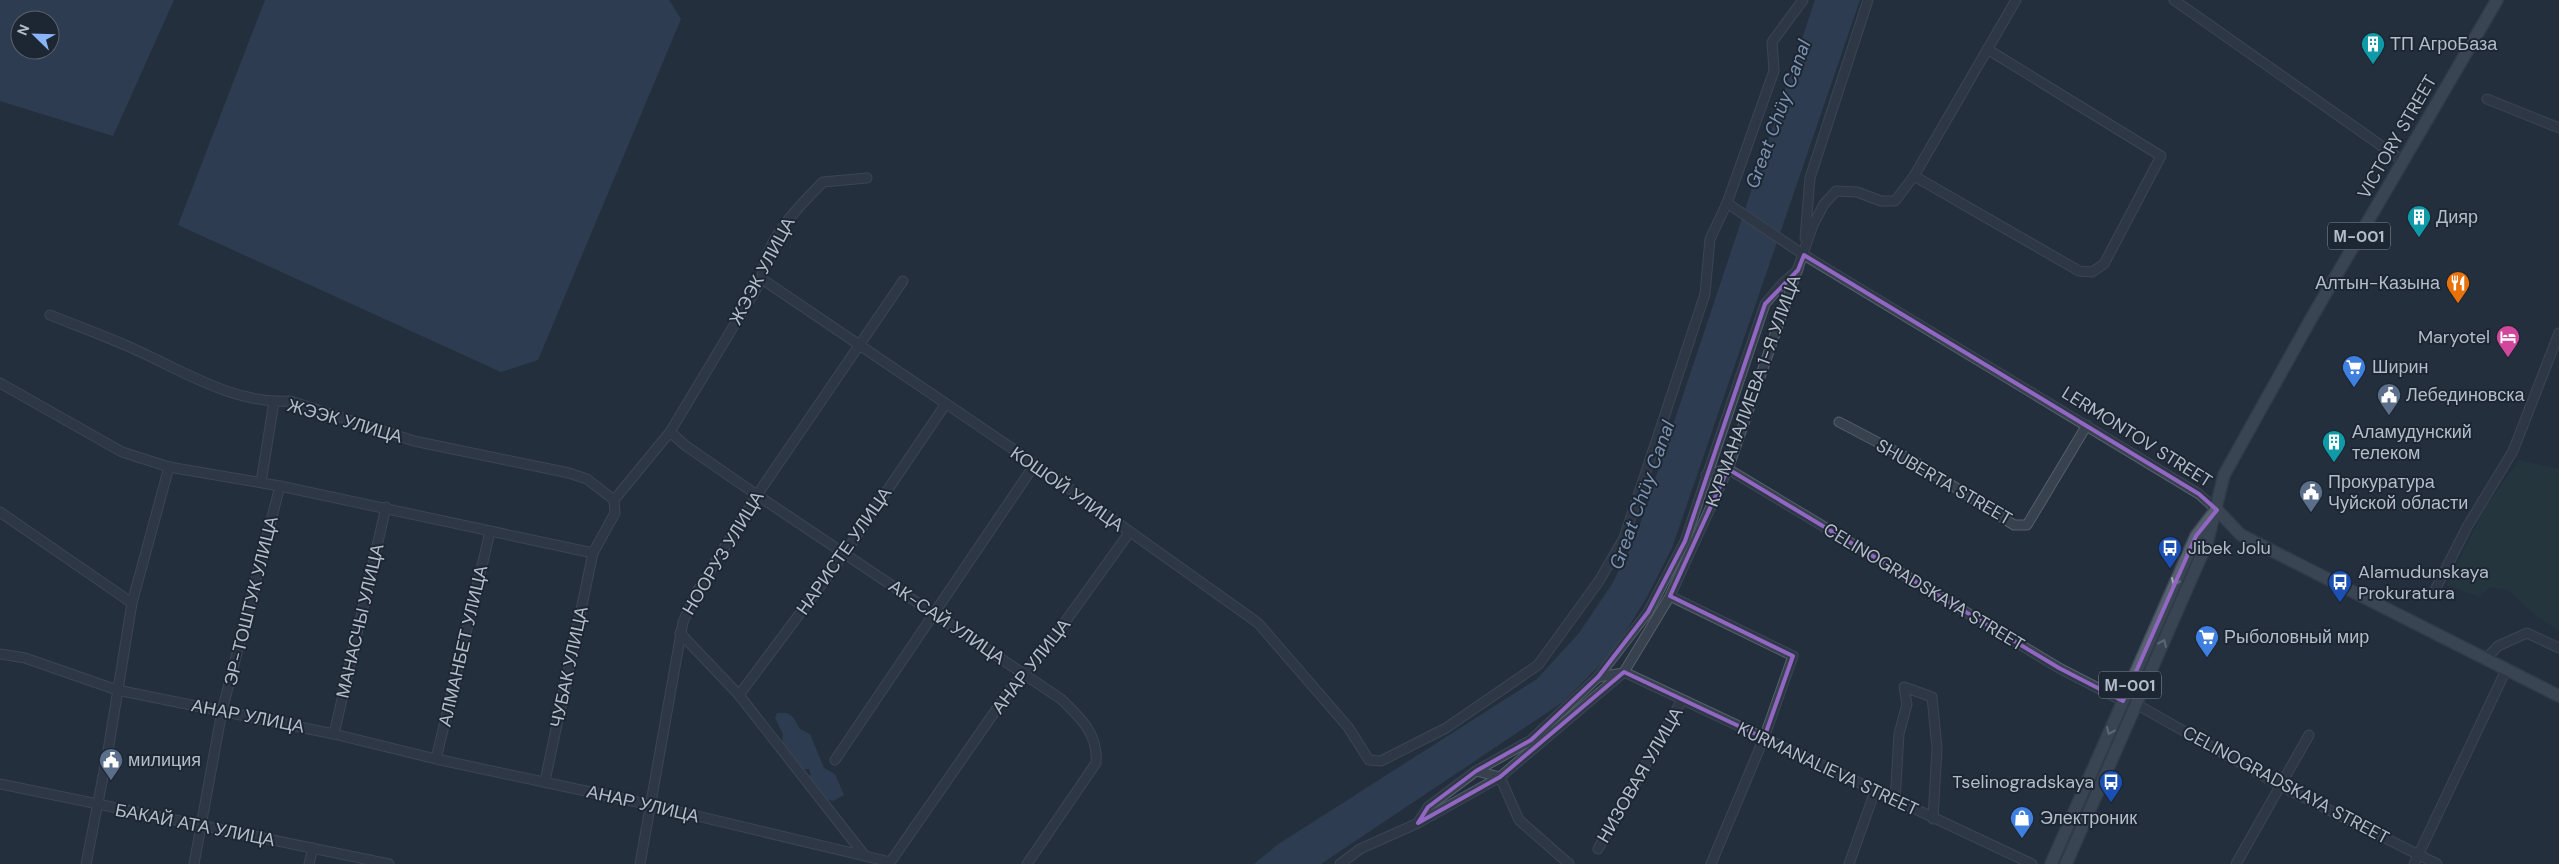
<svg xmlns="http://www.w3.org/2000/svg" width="2559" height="864" viewBox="0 0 2559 864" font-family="'DM Sans',sans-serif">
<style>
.green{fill:#263c3f}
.water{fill:#394c67;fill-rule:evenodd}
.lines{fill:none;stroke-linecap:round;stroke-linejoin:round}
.minor-casing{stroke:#565f6c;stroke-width:11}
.major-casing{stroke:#414a57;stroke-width:14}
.minor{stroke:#38414e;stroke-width:9}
.major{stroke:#56606e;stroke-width:11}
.oneway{stroke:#a1aab7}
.marked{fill:none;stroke:#9266c3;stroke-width:4;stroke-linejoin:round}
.labels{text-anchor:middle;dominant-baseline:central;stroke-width:4;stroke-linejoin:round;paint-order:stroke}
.shield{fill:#1d2633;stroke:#878f9c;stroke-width:1}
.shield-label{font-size:16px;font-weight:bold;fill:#b4bcc9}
.poi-label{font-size:18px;fill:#b4bcc9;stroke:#1d2633;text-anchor:start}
.street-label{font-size:18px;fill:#b4bcc9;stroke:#1d2633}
.water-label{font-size:19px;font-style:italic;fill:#7c92b1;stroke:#1d2633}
</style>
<rect width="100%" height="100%" fill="#242f3e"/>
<path class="green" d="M2519,460L2559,469V631L2533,613L2508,590L2489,587L2480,597L2447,585L2485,508Z"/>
<g class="water">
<path d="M0,0H174L113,136L0,101ZM20,20H50V50H20Z"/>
<path d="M265,0H669L681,19L538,360L501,372L178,225Z"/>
<path d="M1815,0H1860L1672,548L1647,597L1613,652L1563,702L1321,864H1254L1277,845L1537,679L1579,633L1612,584L1635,539Z"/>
<path d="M777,713H787L793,717L800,729L810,734L824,768L835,774L844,795L833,801L822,798L806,777L811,775L809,769H800L782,745L783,734L775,718Z"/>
</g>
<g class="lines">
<g class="minor-casing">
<g id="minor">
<path d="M2174,0L2403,161"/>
<path d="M2487,99L2559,128"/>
<path d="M1914,176L2079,271L2092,272L2104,264L2161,156L1987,49"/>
<path d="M1727,203L1804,255L2199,494L2217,510"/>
<path d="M1805,238L1810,178L1868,0"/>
<path d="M762,279L1035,464L1258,623L1348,727L1369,760L1381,761L1446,728L1538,665L1599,581L1624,538L1705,294L1710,239L1727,203L1774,71L1772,42L1803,0"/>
<path d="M50,315C75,325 100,334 125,345C177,367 232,405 290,401L414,441L569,473L587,479L614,500"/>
<path d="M0,383L122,452L169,467L280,486L593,553"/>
<path d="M1839,422L1917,463L2014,525H2027L2087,425"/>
<path d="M670,432L686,446L757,495L1061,699C1080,717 1099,735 1096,763L1027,864"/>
<path d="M1706,475L1728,469L2059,668L2123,701"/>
<path d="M261,482L274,402"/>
<path d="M0,512L132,603"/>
<path d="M2433,594L2467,527L2513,451L2559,333"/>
<path d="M1670,596L1793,656L1764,738L1711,864"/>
<path d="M680,633L739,695L865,856"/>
<path d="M0,654L25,658L117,690L334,734L436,759L651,805L890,862"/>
<path d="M2485,660L2498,646L2527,633L2559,648"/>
<path d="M1624,672L2032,864"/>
<path d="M1598,677L1624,673"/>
<path d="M739,695L845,553L945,405"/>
<path d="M2136,704L2281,786L2437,864"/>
<path d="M334,734L386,507"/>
<path d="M436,759L490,532"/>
<path d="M835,760L1035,464"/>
<path d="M1476,771L1500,777L1519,820L1569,864"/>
<path d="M545,781L593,553L615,513L614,500L670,432L762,279C764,241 797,208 823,182L867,178"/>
<path d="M0,784L389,864"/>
<path d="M1895,801L1899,734L1907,704L1904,687L1932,697L1937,748L1933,819"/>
<path d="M1419,821L1428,807L1476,771L1531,740L1598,677L1648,612L1685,541L1765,304L1782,284L1798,270"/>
<path d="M1598,849L1682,700"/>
<path d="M86,864L108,751L132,603L169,467"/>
<path d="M194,864L222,711L280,486"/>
<path d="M309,864L313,848"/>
<path d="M640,864L683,622L698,590L757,495L903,281"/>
<path d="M889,864L1014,684L1042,654L1129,533"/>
<path d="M1340,864L1360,849L1418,823L1500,777L1624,672L1670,596L1728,469L1813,225L1824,204L1836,191L1857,192L1881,201H1895L1914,176L2016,0"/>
<path d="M1849,864L1875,791"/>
<path d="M2236,864L2309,735"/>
<path d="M2414,864L2506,670"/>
</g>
</g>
<g class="major-casing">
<g id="major">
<path d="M2217,510L2241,535L2559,696"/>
<path d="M2051,864L2196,536L2212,515"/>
<path d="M2066,864L2207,543L2224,475L2312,317L2497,0"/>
</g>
</g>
<use href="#minor" class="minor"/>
<use href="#major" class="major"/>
</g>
<defs><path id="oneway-chevron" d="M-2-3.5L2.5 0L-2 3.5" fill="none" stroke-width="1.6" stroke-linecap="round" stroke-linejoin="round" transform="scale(1.25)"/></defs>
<g class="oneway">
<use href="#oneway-chevron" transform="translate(2175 582) rotate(114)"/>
<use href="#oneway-chevron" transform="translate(2163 643) rotate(-66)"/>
<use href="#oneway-chevron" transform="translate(2110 731) rotate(114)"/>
</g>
<path d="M0 0H2559V864H0ZM1804,255L2199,494L2217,510L2196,536L2123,701L2059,668L1728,469L1670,596L1793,656L1764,738L1624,672L1500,777L1418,823L1428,807L1476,771L1531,740L1598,677L1648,612L1685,541L1765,304L1798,270Z" fill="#242f3e" fill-opacity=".55" fill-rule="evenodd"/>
<path class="marked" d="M1804,255L2199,494L2217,510L2196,536L2123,701L2059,668L1728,469L1670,596L1793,656L1764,738L1624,672L1500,777L1418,823L1428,807L1476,771L1531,740L1598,677L1648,612L1685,541L1765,304L1798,270Z"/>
<defs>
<g id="building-pin" transform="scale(1.25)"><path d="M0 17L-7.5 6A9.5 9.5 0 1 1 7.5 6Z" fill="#0f9aa8" stroke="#1d2633"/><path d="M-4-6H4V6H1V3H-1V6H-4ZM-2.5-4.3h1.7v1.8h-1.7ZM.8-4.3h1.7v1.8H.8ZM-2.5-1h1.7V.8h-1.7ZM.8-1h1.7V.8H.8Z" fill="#fff"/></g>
<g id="restaurant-pin" transform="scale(1.25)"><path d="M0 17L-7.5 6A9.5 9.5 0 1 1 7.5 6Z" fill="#e8710a" stroke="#1d2633"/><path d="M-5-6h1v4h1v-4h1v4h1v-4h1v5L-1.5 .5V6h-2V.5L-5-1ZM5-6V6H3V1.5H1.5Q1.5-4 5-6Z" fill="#fff"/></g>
<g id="hotel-pin" transform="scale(1.25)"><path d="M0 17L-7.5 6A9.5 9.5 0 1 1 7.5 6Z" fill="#d1479c" stroke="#1d2633"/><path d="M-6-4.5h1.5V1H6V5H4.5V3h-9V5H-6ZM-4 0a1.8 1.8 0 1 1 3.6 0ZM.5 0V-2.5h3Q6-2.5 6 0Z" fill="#fff"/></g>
<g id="supermarket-pin" transform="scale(1.25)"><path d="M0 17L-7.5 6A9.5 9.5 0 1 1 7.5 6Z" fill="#3f7fe0" stroke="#1d2633"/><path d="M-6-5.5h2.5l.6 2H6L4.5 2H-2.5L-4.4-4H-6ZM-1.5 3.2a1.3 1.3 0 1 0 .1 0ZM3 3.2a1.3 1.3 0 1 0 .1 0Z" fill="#fff"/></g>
<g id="civic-pin" transform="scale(1.25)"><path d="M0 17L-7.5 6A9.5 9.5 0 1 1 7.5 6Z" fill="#5c6f8a" stroke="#1d2633"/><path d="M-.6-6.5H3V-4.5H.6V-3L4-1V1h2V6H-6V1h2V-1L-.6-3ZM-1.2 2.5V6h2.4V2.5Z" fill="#fff"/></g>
<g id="bus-pin" transform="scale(1.25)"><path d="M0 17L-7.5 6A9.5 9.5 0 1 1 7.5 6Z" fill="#1a4fb4" stroke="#1d2633"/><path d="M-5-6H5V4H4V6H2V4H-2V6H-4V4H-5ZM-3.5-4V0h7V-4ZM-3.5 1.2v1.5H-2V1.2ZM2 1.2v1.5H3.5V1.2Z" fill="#fff"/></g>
<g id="shop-pin" transform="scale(1.25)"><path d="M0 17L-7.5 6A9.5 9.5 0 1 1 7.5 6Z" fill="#3f7fe0" stroke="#1d2633"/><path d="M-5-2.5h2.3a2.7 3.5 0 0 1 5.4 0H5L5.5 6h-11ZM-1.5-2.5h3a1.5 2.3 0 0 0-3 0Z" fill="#fff"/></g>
</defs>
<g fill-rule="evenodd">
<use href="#building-pin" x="2373" y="44"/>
<use href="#building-pin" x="2419" y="217"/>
<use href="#restaurant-pin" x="2458" y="283"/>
<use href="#hotel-pin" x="2508" y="337"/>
<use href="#supermarket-pin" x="2354" y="367"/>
<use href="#civic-pin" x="2389" y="395"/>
<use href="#building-pin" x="2334" y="442"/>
<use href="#civic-pin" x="2311" y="492"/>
<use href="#bus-pin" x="2170" y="548"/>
<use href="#bus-pin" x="2340" y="582"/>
<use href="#supermarket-pin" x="2207" y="637"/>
<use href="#civic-pin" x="111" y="760"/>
<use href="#bus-pin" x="2111" y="782"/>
<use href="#shop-pin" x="2022" y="818"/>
</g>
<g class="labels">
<g class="shield">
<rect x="2328" y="222.5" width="62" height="27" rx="4"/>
<rect x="2099" y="671.5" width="62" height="27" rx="4"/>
</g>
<g class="shield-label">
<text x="2359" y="236">М-001</text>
<text x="2130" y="685">М-001</text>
</g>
<g class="poi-label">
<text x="2390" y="44">ТП АгроБаза</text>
<text x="2436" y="217">Дияр</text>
<text x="2440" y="283" text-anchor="end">Алтын-Казына</text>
<text x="2490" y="337" text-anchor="end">Maryotel</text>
<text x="2372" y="367">Ширин</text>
<text x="2406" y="395">Лебединовска</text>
<text x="2352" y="432">Аламудунский<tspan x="2352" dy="21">телеком</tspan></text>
<text x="2328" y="482">Прокуратура<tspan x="2328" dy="21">Чуйской области</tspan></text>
<text x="2188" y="548">Jibek Jolu</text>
<text x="2358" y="572">Alamudunskaya<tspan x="2358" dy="21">Prokuratura</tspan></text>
<text x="2224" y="637">Рыболовный мир</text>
<text x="128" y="760">милиция</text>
<text x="2094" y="782" text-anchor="end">Tselinogradskaya</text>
<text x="2040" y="818">Электроник</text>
</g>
<g class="street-label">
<text transform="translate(2397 137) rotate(-60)">VICTORY STREET</text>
<text transform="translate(762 271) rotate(-62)">ЖЭЭК УЛИЦА</text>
<text transform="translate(1753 391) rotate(-70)">КУРМАНАЛИЕВА 1-Я УЛИЦА</text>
<text transform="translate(345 421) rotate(16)">ЖЭЭК УЛИЦА</text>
<text transform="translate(2137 437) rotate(32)">LERMONTOV STREET</text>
<text transform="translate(1944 482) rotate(30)">SHUBERTA STREET</text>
<text transform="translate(1067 489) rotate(35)">КОШОЙ УЛИЦА</text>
<text transform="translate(844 551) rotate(-55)">НАРИСТЕ УЛИЦА</text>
<text transform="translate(723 553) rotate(-59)">НООРУЗ УЛИЦА</text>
<text transform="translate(1924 587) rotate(31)">CELINOGRADSKAYA STREET</text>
<text transform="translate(251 601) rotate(-76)">ЭР-ТОШТУК УЛИЦА</text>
<text transform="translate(360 621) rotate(-77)">МАНАСЧЫ УЛИЦА</text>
<text transform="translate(947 622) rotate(34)">АК-САЙ УЛИЦА</text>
<text transform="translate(463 646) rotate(-77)">АЛМАНБЕТ УЛИЦА</text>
<text transform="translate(1031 666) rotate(-52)">АНАР УЛИЦА</text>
<text transform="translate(569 667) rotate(-78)">ЧУБАК УЛИЦА</text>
<text transform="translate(248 716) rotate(11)">АНАР УЛИЦА</text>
<text transform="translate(1828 769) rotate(25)">KURMANALIEVA STREET</text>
<text transform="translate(1640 775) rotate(-60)">НИЗОВАЯ УЛИЦА</text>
<text transform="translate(2286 785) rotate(28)">CELINOGRADSKAYA STREET</text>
<text transform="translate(643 804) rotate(13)">АНАР УЛИЦА</text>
<text transform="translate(195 825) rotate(11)">БАКАЙ АТА УЛИЦА</text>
</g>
<g class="water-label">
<text transform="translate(1778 114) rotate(-70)">Great Chüy Canal</text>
<text transform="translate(1642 495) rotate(-70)">Great Chüy Canal</text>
</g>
</g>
<g transform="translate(35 35) rotate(293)"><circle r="24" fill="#1d2633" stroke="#59626f"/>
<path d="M0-4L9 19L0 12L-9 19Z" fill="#8ab4f8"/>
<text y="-8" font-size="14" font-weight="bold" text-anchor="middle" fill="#b4bcc9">N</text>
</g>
</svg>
